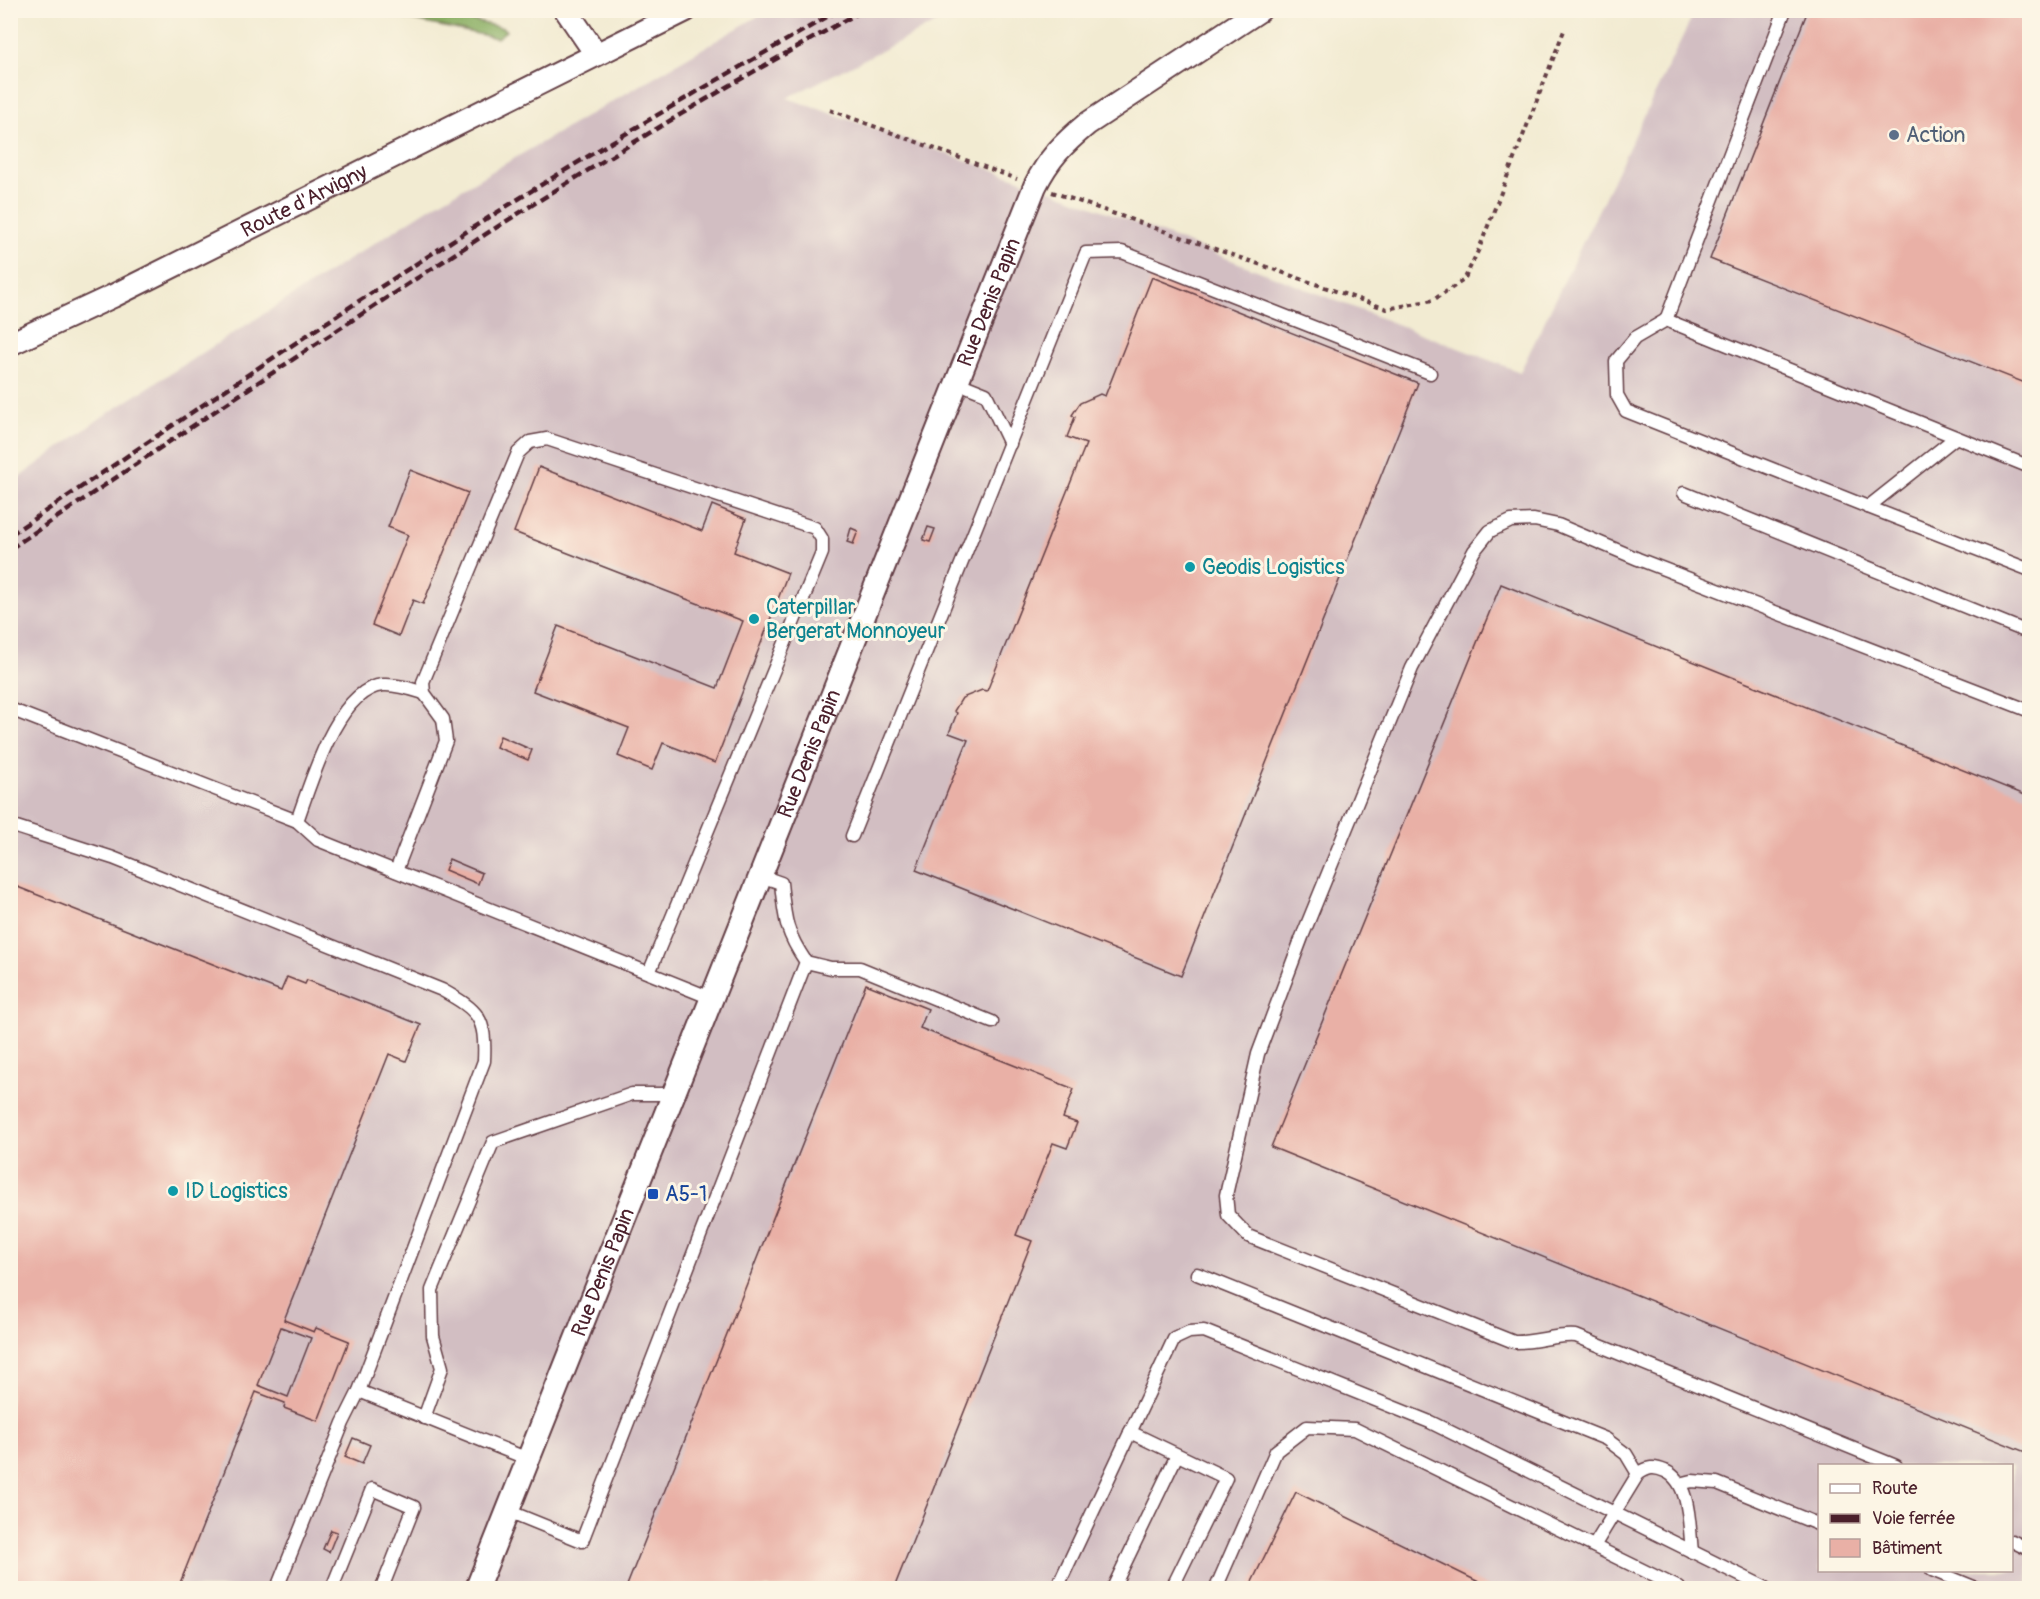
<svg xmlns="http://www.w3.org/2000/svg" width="2040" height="1599" viewBox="0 0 2040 1599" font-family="Pangolin,sans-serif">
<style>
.industrial{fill:#d2bec2;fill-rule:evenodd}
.forest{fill:#8aaf64;stroke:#6a6748;stroke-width:1.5}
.building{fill:#e9b0a6;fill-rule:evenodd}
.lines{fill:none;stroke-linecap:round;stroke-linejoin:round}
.service-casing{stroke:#633e44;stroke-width:15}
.minor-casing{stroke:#633e44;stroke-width:26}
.path{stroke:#633e44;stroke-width:4;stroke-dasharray:4.5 4.5;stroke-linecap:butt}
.service{stroke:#fff;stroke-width:12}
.minor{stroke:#fff;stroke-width:22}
.rail{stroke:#4a1f2b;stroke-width:4.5;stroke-dasharray:9 4.5;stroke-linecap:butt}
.service-dot{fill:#5c6f8a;stroke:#fcf5e5;stroke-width:2}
.culture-dot{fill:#0f9aa8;stroke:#fcf5e5;stroke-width:2}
.transit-dot{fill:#1a4fb4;stroke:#fcf5e5;stroke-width:2}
.labels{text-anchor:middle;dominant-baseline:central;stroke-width:6;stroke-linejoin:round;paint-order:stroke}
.service-label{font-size:21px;fill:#4e5e75;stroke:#fcf5e5;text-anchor:start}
.street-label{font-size:21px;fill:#4a1f2b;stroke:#fcf5e5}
.culture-label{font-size:21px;fill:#0d838f;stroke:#fcf5e5;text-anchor:start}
.transit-label{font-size:21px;fill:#164399;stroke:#fcf5e5;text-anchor:start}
</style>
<rect width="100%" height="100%" fill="#fcf5e5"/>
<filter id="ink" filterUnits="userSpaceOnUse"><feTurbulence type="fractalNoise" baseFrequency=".0167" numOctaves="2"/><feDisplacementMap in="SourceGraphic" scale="12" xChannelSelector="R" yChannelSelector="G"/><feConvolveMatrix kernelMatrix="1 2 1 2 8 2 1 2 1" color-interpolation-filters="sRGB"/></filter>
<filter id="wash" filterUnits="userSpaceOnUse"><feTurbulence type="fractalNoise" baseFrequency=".008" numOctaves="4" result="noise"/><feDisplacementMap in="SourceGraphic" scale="24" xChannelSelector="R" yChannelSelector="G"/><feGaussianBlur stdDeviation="1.35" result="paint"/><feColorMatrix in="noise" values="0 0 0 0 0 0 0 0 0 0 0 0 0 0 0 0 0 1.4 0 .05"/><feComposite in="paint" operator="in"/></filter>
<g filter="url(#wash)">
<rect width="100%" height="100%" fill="#f2ebd2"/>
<path class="industrial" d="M767,11H960L787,98L1045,188L1520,372L1695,11H2029V1588H11L10,484L102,417L436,204ZM1820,1466H2012V1570H1820Z"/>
<path class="forest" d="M367,11H433L503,28L506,31L497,38Z"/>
<g id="blocks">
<g class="building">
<path d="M1808,10H2030V385L1710,259Z"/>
<path d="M1152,277L1418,383L1181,976L916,870L968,740L949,733L957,713L954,711L962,698L982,690L987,691L1086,444L1067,437L1075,417L1072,415L1080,403L1100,394L1105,396Z"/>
<path d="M539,467L702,531L712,505L746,519L734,552L788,573L715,763L663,743L652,770L618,756L629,728L533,691L558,626L717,688L743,621L514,532Z"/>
<path d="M410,470L468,493L423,604L413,600L399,636L372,625L408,535L388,527Z"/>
<path d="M928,527L935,529L930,542L923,540Z"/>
<path d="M851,528L858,531L853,544L847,542Z"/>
<path d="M1501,584L2030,797V1454L1271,1147Z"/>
<path d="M500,736L532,750L528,760L496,747Z"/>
<path d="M449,859L482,873L478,884L445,870Z"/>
<path d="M10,884L281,991L287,977L305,984L307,980L421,1025L406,1061L389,1054L284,1320L314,1332L316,1328L349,1341L318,1421L284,1408L285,1403L256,1392L178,1588H10ZM281,1327L311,1338L288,1397L258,1385Z"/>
<path d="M866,984L928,1009L920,1028L1074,1089L1063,1118L1077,1123L1067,1148L1053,1143L1016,1235L1032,1241L894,1588H626Z"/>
<path d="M353,1438L370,1445L362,1464L345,1457Z"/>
<path d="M1296,1492L1491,1588H1249Z"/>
<path d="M331,1530L337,1532L329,1552L323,1549Z"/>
</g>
</g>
</g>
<g filter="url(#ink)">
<use href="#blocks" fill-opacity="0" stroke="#633e44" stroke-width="1.5"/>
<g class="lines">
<g class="service-casing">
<g id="service">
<path d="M1785,10L1666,320L1635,338L1616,361L1617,395L1626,411L1868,507L1955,438"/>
<path d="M1666,320L2030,467"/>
<path d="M956,382L986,394L1010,444"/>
<path d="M1684,493L2030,633"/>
<path d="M1868,507L2030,570"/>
<path d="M10,709L297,821L318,840L711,998"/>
<path d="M297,821C311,783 337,689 383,685C397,684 411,689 424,693"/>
<path d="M10,825L113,858L442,990C479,1011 486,1017 484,1061L359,1391L343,1423L277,1588"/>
<path d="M852,836L1086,253L1122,252L1430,373"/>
<path d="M396,871L446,741L443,719L424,693L423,682L518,453L530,442L547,439L815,528L822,539V553L649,973"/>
<path d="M806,962L831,968H860L992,1022"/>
<path d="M1197,1274L1606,1439L1626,1454L1638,1474"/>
<path d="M359,1391L528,1459"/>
<path d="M424,1418L442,1368L433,1336L432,1290L493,1142L632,1094H673"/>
<path d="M1130,1432L1226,1478L1172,1588"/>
<path d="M1896,1466L1576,1336C1555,1334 1536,1343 1514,1342L1248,1236L1228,1215L1226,1195L1258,1054L1302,937L1412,668L1474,551L1490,531L1511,521L1534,520L1558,525L1638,559L2030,711"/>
<path d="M1680,1484L1692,1481L1717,1483L1820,1525"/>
<path d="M508,1511L582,1541L806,962C785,931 785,919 781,883L761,876"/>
<path d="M2012,1541L2030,1550"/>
<path d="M1594,1546L1638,1474C1648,1467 1654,1466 1665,1471C1691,1482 1689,1527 1692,1552"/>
<path d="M1932,1570L1976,1588"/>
<path d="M332,1588L372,1489L414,1507L382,1588"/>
<path d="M1057,1588L1174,1339L1189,1332L1204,1331L1430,1422L1766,1588"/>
<path d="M1113,1588L1177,1455"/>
<path d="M1216,1588L1276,1451L1307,1427L1355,1429L1679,1588"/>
</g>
</g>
<g class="minor-casing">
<g id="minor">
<path d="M566,10L596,54"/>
<path id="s1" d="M10,344L113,296L686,10"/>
<path id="s2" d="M477,1588L1035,186C1049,158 1063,144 1087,124L1260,10"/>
</g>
</g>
<g class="path">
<path d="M830,110L1017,179"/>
<path d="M1052,192L1387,309L1433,300L1464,280L1479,249L1565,28"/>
</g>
<use href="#service" class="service"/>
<use href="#minor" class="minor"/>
<g class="rail">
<path d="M10,535C177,423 342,309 512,203C619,136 729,73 839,10"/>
<path d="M10,549C289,361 568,171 864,10"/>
</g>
</g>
</g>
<circle class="service-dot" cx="1894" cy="135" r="6"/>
<g class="culture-dot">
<circle cx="1190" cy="567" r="6"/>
<circle cx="754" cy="619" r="6"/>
<circle cx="173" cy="1191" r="6"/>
</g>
<rect class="transit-dot" x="647" y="1188" width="12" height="12" rx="3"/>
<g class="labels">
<g class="service-label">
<text x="1906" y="135">Action</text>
</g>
<g class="street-label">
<text stroke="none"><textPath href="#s1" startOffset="327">Route d'Arvigny</textPath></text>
<text stroke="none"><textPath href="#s2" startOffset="1384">Rue Denis Papin</textPath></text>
<text stroke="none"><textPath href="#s2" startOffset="898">Rue Denis Papin</textPath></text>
<text stroke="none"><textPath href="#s2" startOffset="340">Rue Denis Papin</textPath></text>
</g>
<g class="culture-label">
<text x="1202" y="567">Geodis Logistics</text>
<text x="766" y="607">Caterpillar<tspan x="766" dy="24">Bergerat Monnoyeur</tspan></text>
<text x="185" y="1191">ID Logistics</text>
</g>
<g class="transit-label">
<text x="665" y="1194">A5-1</text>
</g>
</g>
<rect width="2040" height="1599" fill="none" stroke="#fcf5e5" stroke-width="36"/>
<rect x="1818" y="1464" width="195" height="108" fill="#fcf5e5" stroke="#b59f9b" stroke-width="1.5"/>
<rect x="1830" y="1484" width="30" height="9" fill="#ffffff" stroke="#b59f9b" stroke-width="1.5"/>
<text x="1872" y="1494" font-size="18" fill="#4a1f2b">Route</text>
<rect x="1830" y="1514" width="30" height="9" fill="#4a1f2b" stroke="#b59f9b" stroke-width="1.5"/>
<text x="1872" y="1524" font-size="18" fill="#4a1f2b">Voie ferrée</text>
<rect x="1830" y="1539" width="30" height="18" fill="#e9b0a6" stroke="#b59f9b" stroke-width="1.5"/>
<text x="1872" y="1554" font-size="18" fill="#4a1f2b">Bâtiment</text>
</svg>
